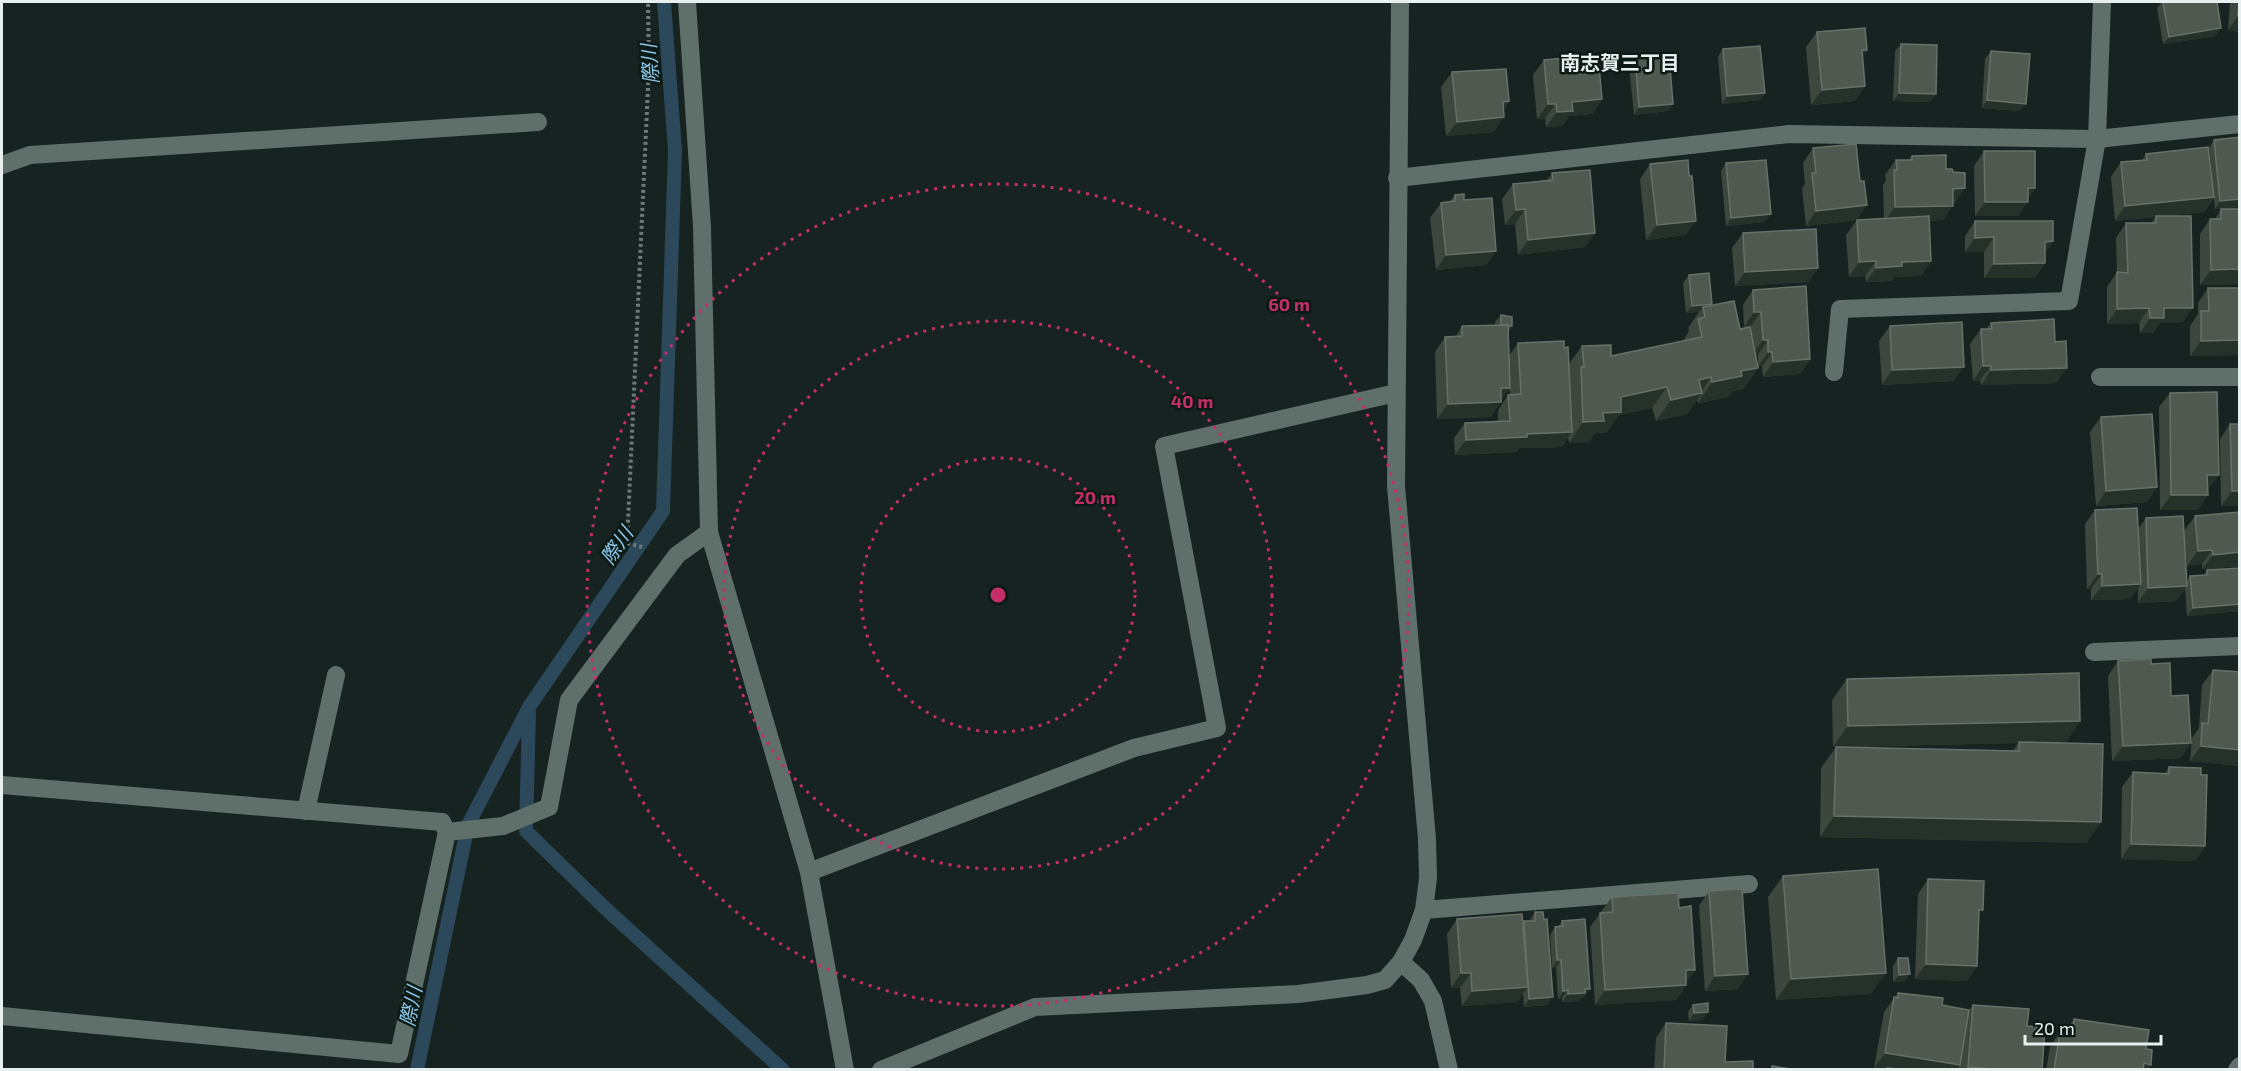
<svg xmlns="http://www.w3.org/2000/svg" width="2241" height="1071" viewBox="0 0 2241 1071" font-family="'Exo 2','Noto Sans JP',sans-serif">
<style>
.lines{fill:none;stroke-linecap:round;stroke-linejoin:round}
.stream{stroke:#2b495b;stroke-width:14}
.path{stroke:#6d7976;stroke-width:4;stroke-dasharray:3 3;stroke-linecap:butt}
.minor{stroke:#5f6f6a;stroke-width:18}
.wall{fill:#3d473d;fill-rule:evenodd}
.shaded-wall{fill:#26312a}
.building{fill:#4f5950;stroke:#677169;stroke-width:1.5}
.ring{fill:none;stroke:#c62e6a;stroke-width:3;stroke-dasharray:3 6}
.labels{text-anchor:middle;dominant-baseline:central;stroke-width:5;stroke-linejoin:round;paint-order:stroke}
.neighbourhood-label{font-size:20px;font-weight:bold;fill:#e7f0ee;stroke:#0c1a16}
.water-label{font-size:20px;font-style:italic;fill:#90c9ed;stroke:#0c1a16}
.centre{fill:#c62e6a;stroke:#0c1a16;stroke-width:3}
.ring-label{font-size:18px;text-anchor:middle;font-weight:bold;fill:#c62e6a;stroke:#0c1a16;stroke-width:5;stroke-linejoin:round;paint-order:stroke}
</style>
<rect width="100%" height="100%" fill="#162320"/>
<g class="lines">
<g class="stream">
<path d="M529,712L526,831L606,909L783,1070"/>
<path d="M417,1070L468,825L529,707L663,511L675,151L664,2"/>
</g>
<path class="path" d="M642,547L627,543L649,66L648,2"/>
<g class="minor">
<path d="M687,2L702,227L709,532L809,872L845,1070"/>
<path d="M2,165L30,155L538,122"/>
<path d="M1397,178L1789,134L2097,139L2240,124"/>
<path d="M1834,372L1840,309L2069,301L2097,139L2102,2"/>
<path d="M2100,377H2240"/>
<path d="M2094,652L2240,646"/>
<path d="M2,785L442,822L447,832"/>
<path d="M306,811L336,675"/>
<path d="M809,872L1134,748L1217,728L1164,446L1396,393"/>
<path d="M1424,910L1749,884"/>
<path d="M1401,962L1421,980L1433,1001L1449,1070"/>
<path d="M2,1016L399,1054L447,832L503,826L549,807L569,700L677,555L709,532"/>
<path d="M881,1070L1035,1007L1298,994L1367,985L1385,980L1401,962L1413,940L1424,910L1428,878L1427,839L1396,486L1400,2"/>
<path d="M2237,1070L2240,1066"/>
</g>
</g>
<g class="wall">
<path d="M2162,2H2217L2216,36L2163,44L2157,8Z"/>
<path d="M2230,2H2240V32L2228,30Z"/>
<path d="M1817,32L1865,86L1855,101L1811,105L1806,47Z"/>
<path d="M1901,44L1930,102L1893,101L1895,51Z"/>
<path d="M1723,49L1765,93L1760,100L1722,104L1718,57Z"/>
<path d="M1991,51L2020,111L1982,108L1985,59Z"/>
<path d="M1635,57L1673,104L1668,111L1634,115L1629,65Z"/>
<path d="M1544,60L1602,99L1592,114L1569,116L1562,126L1546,127L1545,118L1537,119L1533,75Z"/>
<path d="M1452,72L1509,101L1504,109L1494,132L1446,136L1441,87Z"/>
<path d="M2214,140L2238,207L2215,209L2214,198L2204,212L2165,216L2183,322L2160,323L2153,333H2140L2139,323L2107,324V287L2117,272L2116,238L2126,223H2151L2155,217L2115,221L2111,177L2121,162L2142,160L2146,154L2212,174L2209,148Z"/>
<path d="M1813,148L1857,220L1806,226L1802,188L1805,184L1803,163Z"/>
<path d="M1984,151L2035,188L2028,198L2018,216H1975L1974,166Z"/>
<path d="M1912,156L1946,169L1955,203H1953L1943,220L1929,221L1931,261L1921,276L1894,277L1892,281L1866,282L1865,276L1849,277L1846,235L1857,220L1884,219L1883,185L1886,181L1885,175L1896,160H1908Z"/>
<path d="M1726,163L1765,222L1726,226L1721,171Z"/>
<path d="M1650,164L1689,176L1696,221L1685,235L1646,240L1640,179Z"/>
<path d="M1552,173L1595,233L1585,247L1518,255L1515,224L1505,225L1502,199L1513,184L1547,180Z"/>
<path d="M1455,195L1464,200L1496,251L1486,265L1436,270L1430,218L1441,203L1450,201Z"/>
<path d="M2221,209L2240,284L2200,285V234L2210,219H2215Z"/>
<path d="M1975,221L2053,241L2045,253V263L2035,278H1984V252H1965V236Z"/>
<path d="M1743,233L1818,268L1808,282L1735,286L1732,248Z"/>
<path d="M1689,275L1711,306L1740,329L1751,334V326L1744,327L1743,305L1753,290L1810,359L1800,374L1763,377L1762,367H1758V355H1755L1758,368L1743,389L1732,391L1728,397L1698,403L1697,400L1687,414L1656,421L1652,408L1619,415L1606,433H1595L1589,442L1569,443L1568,437L1562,447L1519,448L1517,452L1455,455L1454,438L1465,423L1498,421V410L1508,395H1510L1509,388L1491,417L1437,419L1435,352L1445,337L1456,336L1462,326L1495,325V322L1501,315L1512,326L1508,332L1509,356L1518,343L1564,348L1569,364L1582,346L1611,356L1683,341L1689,331L1688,328L1699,312L1686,313L1683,283Z"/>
<path d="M2208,288H2240V355L2190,356V326L2198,314V303Z"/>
<path d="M1991,323L2055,342L2067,368L2056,383L1981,385L1980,380L1973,381L1970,344L1981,329H1986Z"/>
<path d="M1890,326L1954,381L1882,385L1879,341Z"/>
<path d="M2170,393L2208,490L2198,510H2160L2159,407Z"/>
<path d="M2101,417L2157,487L2147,502L2096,506L2090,432Z"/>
<path d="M2230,424H2240V506H2221L2220,439Z"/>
<path d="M2095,510L2138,529L2146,518L2186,582L2190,576L2204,575L2207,570L2240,568V611L2187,616L2185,589L2176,601L2138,603V588L2130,599L2091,600V589H2087L2085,524Z"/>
<path d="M2195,516L2240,520V566L2202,569V564L2187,566L2184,531Z"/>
<path d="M2118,661L2151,664L2171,696L2181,758L2112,761L2108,676Z"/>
<path d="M2213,670L2240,766L2190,761L2192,738L2199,728L2202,685Z"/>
<path d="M1847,679L2080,721L2066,742L2039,743L2087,843L1820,837L1821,768L1836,747H1833L1832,700ZM2018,743L2013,751L1845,747Z"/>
<path d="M2169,767L2201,775L2205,846L2195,861L2121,859L2122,787L2133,772L2165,773Z"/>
<path d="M1783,876L1871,994L1776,1000L1768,897Z"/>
<path d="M1928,879L1979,915L1977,966L1967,981L1915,979L1918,894Z"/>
<path d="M1709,891L1738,989L1705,991L1699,906Z"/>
<path d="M1612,897L1679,908L1695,970L1686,982V985L1676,1000L1595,1005L1590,927Z"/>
<path d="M1535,912L1547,1005L1524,1007L1523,994L1517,1002L1462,1006L1460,988H1451L1447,934L1457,919L1523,923L1524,921H1529Z"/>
<path d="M1562,921L1590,989L1584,997H1582L1579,1001L1562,1002V998L1558,999L1556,967L1552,968L1550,935L1555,927H1558Z"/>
<path d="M1898,958L1904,982H1893V966Z"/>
<path d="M1898,993L1942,1005L1968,1011L1973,1005L2027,1026L2042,1070H1959V1066L1957,1070H1886L1874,1068L1884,1012Z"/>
<path d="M1693,1005L1708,1012L1702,1020L1689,1021L1688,1012Z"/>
<path d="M2074,1019L2146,1049L2147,1070H2046L2050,1047L2060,1032L2064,1033Z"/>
<path d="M1666,1023L1725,1062L1753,1070H1654L1656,1038Z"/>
</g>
<g class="shaded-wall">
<path d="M2238,16H2240V32L2228,30Z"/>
<path d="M2221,28L2216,36L2163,44L2169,37Z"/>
<path d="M1862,50H1867L1857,65Z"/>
<path d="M1865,86L1855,101L1811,105L1822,90Z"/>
<path d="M1765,93L1760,100L1722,104L1727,96Z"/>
<path d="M1899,93L1936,94L1930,102L1893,101Z"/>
<path d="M1602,99L1592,114L1569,116L1562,126L1546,127L1557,112L1572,102Z"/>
<path d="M1987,100L2026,104L2020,111L1982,108Z"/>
<path d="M1509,101L1499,116L1503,102Z"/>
<path d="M1548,104H1556L1545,118L1537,119Z"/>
<path d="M1673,104L1668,111L1634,115L1639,107Z"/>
<path d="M1504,117L1494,132L1446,136L1457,122Z"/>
<path d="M1965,188L1955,203L1942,204L1953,189Z"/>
<path d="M2028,188H2035L2026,202H2028L2018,216H1975L1985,202Z"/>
<path d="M2214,197L2204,212L2115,221L2125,206Z"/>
<path d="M2239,199L2240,204L2238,207L2215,209L2220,201Z"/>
<path d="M1867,205L1857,220L1806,226L1816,211Z"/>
<path d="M1953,206L1943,220L1884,222L1895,207Z"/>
<path d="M1525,209L1515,224L1505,225L1516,210Z"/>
<path d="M1771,214L1765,222L1726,226L1731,218Z"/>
<path d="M1696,221L1685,235L1646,240L1657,225Z"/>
<path d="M1595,233L1585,247L1518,255L1528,240Z"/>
<path d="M1994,237L1984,252H1965L1975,238Z"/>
<path d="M2053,241L2043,256L2045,242Z"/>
<path d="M1496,251L1486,265L1436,270L1446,255Z"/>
<path d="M1876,261L1865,276L1849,277L1859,262Z"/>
<path d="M1931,261L1921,276L1894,277L1892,281L1866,282L1876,268L1902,262Z"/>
<path d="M2045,263L2035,278H1984L1994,264Z"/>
<path d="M1818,268L1808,282L1735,286L1745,272Z"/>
<path d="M2240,269V284L2200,285L2211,270Z"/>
<path d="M1712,304L1707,311L1703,307L1699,312L1686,313L1692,306Z"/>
<path d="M2149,308L2139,323L2107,324L2117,309Z"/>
<path d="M2164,308H2193L2183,322L2160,323L2153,333H2140L2150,318Z"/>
<path d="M1754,312H1761L1751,326L1744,327Z"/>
<path d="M1763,340H1768L1758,355H1752Z"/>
<path d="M2240,340V355L2190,356L2201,341Z"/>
<path d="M1768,352H1772L1762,367H1758Z"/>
<path d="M1810,359L1800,374L1763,377L1773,362Z"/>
<path d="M1983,366H1991L1980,380L1973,381Z"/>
<path d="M1964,367L1954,381L1882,385L1892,370Z"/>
<path d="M1758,368L1743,389L1732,391L1728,397L1698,403L1712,382L1741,371Z"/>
<path d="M2067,368L2056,383L1981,385L1991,370Z"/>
<path d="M1711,377L1700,394L1702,393L1687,414L1656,421L1671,400L1699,380Z"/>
<path d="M1667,387L1652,408L1619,415L1606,433H1595L1589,442L1569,443L1583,422L1621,397Z"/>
<path d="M1501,388H1510L1491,417L1437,419L1448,404Z"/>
<path d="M1572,432L1562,447L1519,448L1517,452L1455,455L1466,440L1527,434Z"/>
<path d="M2207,475H2219L2208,490Z"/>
<path d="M2157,487L2147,502L2096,506L2106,491Z"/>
<path d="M2232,491H2240V506H2221Z"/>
<path d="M2171,495H2208L2198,510H2160Z"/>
<path d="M2212,550L2202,564L2187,566L2198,551Z"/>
<path d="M2240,552V566L2202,569L2213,555Z"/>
<path d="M2098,574H2102L2091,589H2087Z"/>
<path d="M2141,584L2130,599L2091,600L2102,586Z"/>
<path d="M2187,586L2176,601L2138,603L2148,588Z"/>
<path d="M2240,604V611L2187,616L2193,608Z"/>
<path d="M2080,721L2066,742L1833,747L1848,726Z"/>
<path d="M2191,743L2181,758L2112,761L2123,746Z"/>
<path d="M2201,746L2240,750V766L2190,761Z"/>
<path d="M1834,816L2101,822L2087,843L1820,837Z"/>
<path d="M2131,844L2205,846L2195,861L2121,859Z"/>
<path d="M1557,960H1561L1556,967L1552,968Z"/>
<path d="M1926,964L1977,966L1967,981L1915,979Z"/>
<path d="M1686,970H1695L1685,984Z"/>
<path d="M1461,973H1471L1460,988H1451Z"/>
<path d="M1886,973L1871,994L1776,1000L1791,979Z"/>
<path d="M1748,974L1738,989L1705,991L1715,976Z"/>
<path d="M1910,974L1904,982H1893L1899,975Z"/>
<path d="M1686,985L1676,1000L1595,1005L1605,990Z"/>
<path d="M1528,987L1517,1002L1462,1006L1472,991Z"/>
<path d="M1585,989H1590L1584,997H1582L1579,1001L1562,1002L1568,994Z"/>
<path d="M1568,990L1562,998L1558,999L1563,991Z"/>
<path d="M1553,997L1547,1005L1524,1007L1529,999Z"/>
<path d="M1708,1012L1702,1020L1689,1021L1694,1013Z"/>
<path d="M1885,1053L1960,1065L1957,1070H1886L1874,1068Z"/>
<path d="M2144,1063L2151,1065L2147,1070H2139Z"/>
<path d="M1968,1067L2005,1070H1966Z"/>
</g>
<g class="building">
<path d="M2163,2H2217L2221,28L2169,37Z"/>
<path d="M2239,2H2240V16H2238Z"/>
<path d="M1865,28L1867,50H1862L1865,86L1822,90L1817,32Z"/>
<path d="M1901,44L1937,45L1936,94L1899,93Z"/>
<path d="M1760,46L1765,93L1727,96L1723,49Z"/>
<path d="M1991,51L2030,54L2026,104L1987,100Z"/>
<path d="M1669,54L1673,104L1639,107L1635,57Z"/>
<path d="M1598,55L1602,99L1572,102L1573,111L1557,112L1556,104H1548L1544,60Z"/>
<path d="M1506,69L1509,101L1503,102L1504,117L1457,122L1452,72Z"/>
<path d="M2240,137V199L2220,201L2214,140Z"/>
<path d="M1856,144L1860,181H1864L1867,205L1816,211L1812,173H1816L1813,148Z"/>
<path d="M2208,147L2214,197L2125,206L2121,162L2147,160L2146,154Z"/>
<path d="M1984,151H2035V188H2028V202H1985Z"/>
<path d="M1946,155V169H1952L1953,172L1965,173V188L1953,189V206L1895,207L1894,170H1897L1896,160H1912V156Z"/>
<path d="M1688,160L1689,176H1692L1696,221L1657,225L1650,164Z"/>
<path d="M1766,160L1771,214L1731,218L1726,163Z"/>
<path d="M1590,170L1595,233L1528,240L1525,209L1516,210L1513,184L1553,180L1552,173Z"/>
<path d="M1464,194V200L1492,198L1496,251L1446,255L1441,203L1455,201V195Z"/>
<path d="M2221,209H2240V269L2211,270L2210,219H2221Z"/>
<path d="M1929,216L1931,261L1902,262V266L1876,268V261L1859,262L1857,220Z"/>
<path d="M2156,216H2191L2193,308H2164V318H2150L2149,308L2117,309V272L2128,273L2126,223H2156Z"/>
<path d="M1975,221H2053V241L2045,242V263L1994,264V237L1975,238Z"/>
<path d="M1816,229L1818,268L1745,272L1743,233Z"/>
<path d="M1709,273L1712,304L1692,306L1689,275Z"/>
<path d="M1806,286L1810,359L1773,362L1772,352H1768V340H1763L1761,312H1754L1753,290Z"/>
<path d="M2208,288H2240V340L2201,341V311H2209Z"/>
<path d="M1734,301L1740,329L1750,327L1758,368L1741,371L1742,376L1712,382L1711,377L1699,380L1702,393L1671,400L1667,387L1621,397V412L1603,413L1604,421L1583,422L1581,367H1584L1582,346L1611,345V356L1702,337L1698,319L1705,317L1703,307Z"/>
<path d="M1501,315L1512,317V326H1508V325H1501Z"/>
<path d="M2054,319L2055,342L2066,341L2067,368L1991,370V366H1983L1981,329H1992L1991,323Z"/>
<path d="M1962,322L1964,367L1892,370L1890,326Z"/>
<path d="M1508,325L1510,388H1501V402L1448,404L1445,337L1462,336V326Z"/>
<path d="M1564,341V348L1568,347L1572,432L1527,434V437L1466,440L1465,423L1510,421L1508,395L1521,394L1518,343Z"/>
<path d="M2217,392L2219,475H2207L2208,495H2171L2170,393Z"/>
<path d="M2152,414L2157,487L2106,491L2101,417Z"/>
<path d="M2230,424H2240V491H2232Z"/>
<path d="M2137,508L2141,584L2102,586V574H2098L2095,510Z"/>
<path d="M2239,512L2240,552L2213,555L2212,550L2198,551L2195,516Z"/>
<path d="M2183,516L2187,586L2148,588L2146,518Z"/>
<path d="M2240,568V604L2193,608L2190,576L2207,575V570Z"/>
<path d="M2151,659V664L2170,663L2171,696L2188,695L2191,743L2123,746L2118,661Z"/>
<path d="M2213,670L2240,672V750L2201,746L2202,723L2208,724Z"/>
<path d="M2079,673L2080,721L1848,726L1847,679Z"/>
<path d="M2019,742L2103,744L2101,822L1834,816L1836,747L2019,751Z"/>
<path d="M2169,767L2201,768V775H2207L2205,846L2131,844L2133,772L2169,774Z"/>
<path d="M1878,869L1886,973L1791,979L1783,876Z"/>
<path d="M1928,879L1984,881L1983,910H1979L1977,966L1926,964Z"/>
<path d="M1742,889L1748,974L1715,976L1709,891Z"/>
<path d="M1678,893L1679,908L1691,906L1695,970H1686V985L1605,990L1600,913L1613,912L1612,897Z"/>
<path d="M1535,912H1543L1544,920L1547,919L1553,997L1529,999L1524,921H1535Z"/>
<path d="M1522,914L1528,987L1472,991L1471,973H1461L1457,919Z"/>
<path d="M1585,919L1590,989H1585V993L1568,994V990L1563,991L1561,960H1557L1555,927L1563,926L1562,921Z"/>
<path d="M1898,958H1908L1910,974L1899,975Z"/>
<path d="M1898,993L1943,998L1942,1005L1969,1010L1960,1065L1885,1053L1894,997L1898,998Z"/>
<path d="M1708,1003V1012L1694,1013L1693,1005Z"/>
<path d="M1973,1005L2029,1009L2027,1026L2045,1027L2042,1070H2005L1968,1067Z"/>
<path d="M2074,1019L2149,1030L2146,1049L2152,1050L2151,1065L2144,1063L2143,1070H2054L2060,1032L2072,1034Z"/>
<path d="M1666,1023L1727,1026L1725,1062L1753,1061V1070H1664Z"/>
<path d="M1772,1066L1797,1070H1772Z"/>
<path d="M1887,1068L1908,1070H1887Z"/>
</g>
<g class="ring">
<circle cx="998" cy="595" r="137"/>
<circle cx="998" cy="595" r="274"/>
<circle cx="998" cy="595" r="411"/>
</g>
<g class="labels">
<g class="neighbourhood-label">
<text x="1620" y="62">南志賀三丁目</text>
</g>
<g class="water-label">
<text transform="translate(649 64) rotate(-94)">際川</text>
<text transform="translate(616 545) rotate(-56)">際川</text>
<text transform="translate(410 1006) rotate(-78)">際川</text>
</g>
</g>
<circle cx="998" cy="595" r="9" class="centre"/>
<g class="ring-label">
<text x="1289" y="311">60 m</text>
<text x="1192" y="408">40 m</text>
<text x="1095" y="504">20 m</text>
</g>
<rect width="2241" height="1071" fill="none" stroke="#e7f0ee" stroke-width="6"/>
<path d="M2025 1035v9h136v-9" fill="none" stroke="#e7f0ee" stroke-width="3"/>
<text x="2034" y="1035" font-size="18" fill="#e7f0ee" stroke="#0c1a16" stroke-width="4.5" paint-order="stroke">20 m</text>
</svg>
